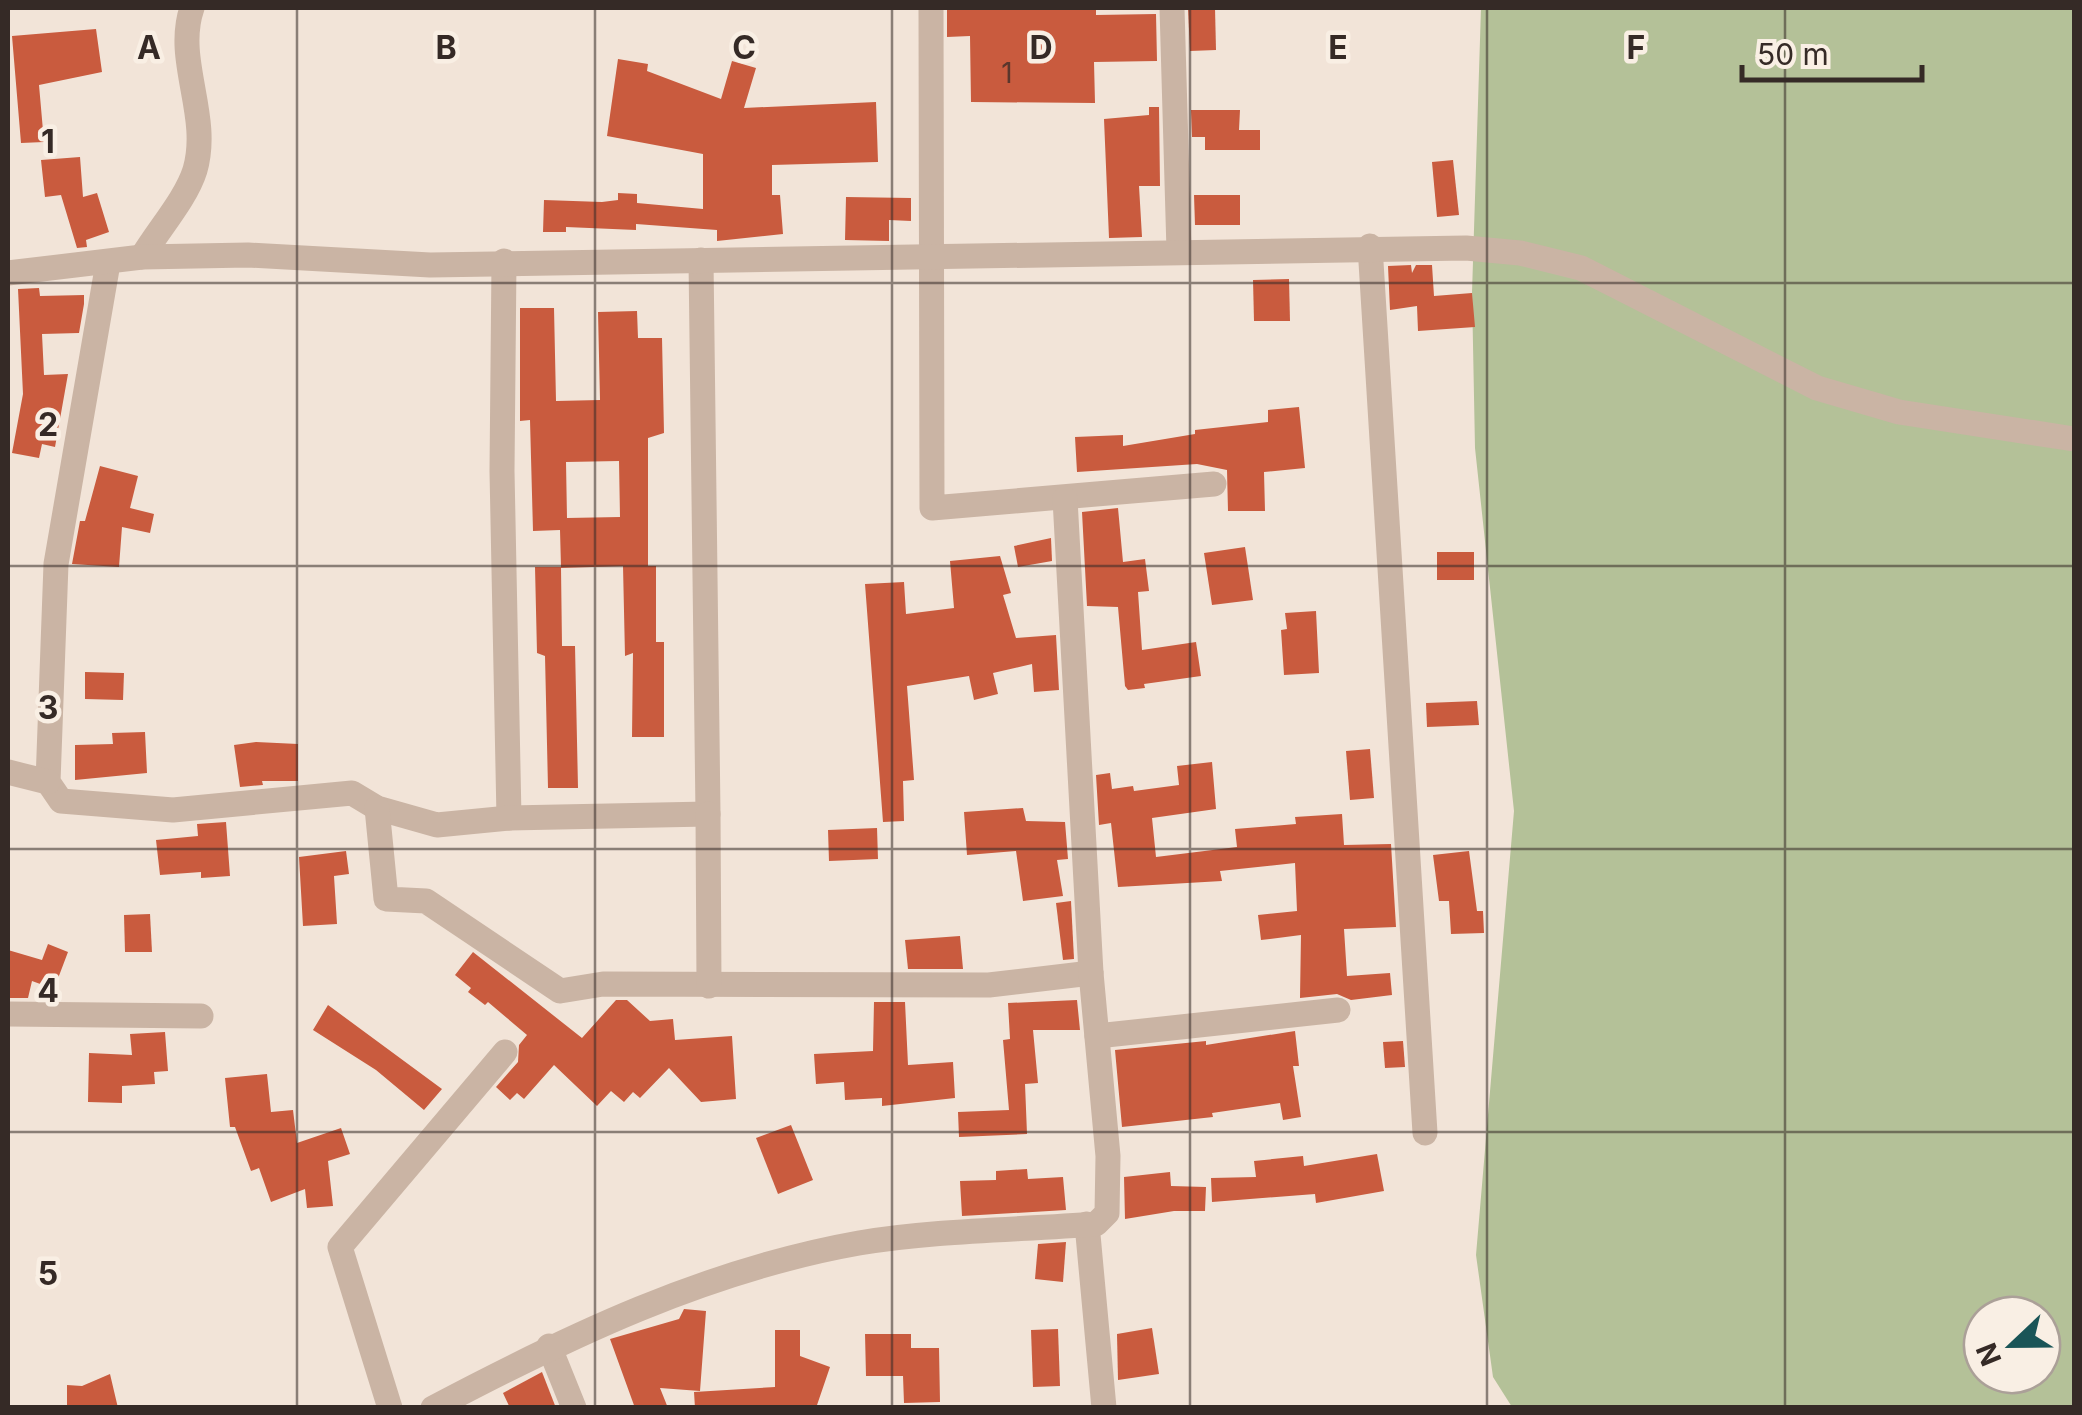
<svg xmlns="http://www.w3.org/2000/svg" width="2082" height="1415" viewBox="0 0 2082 1415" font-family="Inter,sans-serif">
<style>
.green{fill:#b4c198;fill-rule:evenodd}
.building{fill:#c95b3e;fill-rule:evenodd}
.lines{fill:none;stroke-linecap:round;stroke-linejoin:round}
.minor{stroke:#cab4a4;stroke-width:25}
.grid{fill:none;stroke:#352a26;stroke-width:2.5;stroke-opacity:0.55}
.labels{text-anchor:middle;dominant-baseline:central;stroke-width:9;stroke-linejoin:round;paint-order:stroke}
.number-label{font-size:28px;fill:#5a362c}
.grid-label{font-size:32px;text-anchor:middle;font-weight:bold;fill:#352a26;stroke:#f9efe4;stroke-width:9;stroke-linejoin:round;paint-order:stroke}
</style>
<rect width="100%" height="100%" fill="#f2e4d8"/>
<path class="green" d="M1481,8H2074V1407H1512L1493,1377L1476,1255L1514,811L1475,448L1472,293ZM1982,1315H2042V1375H1982Z"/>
<g class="building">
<path d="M947,8H1096V15L1156,14L1157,61L1094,62L1095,103L971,102L970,36L947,37Z"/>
<path d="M1188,8H1215L1216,50L1190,51Z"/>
<path d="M96,29L102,72L39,85L44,142L21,143L12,36Z"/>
<path d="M618,59L648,64L647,71L721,99L732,61L756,68L744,108L876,102L878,162L772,165V195H780L783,234L717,241V230L636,224V230L566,227V232H543L544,200L602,202L618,200V193L637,194V203L703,209V154L607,136Z"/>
<path d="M1149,107H1159L1160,186H1139L1142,237L1109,238L1104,119L1149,115Z"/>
<path d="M1191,110H1240L1239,130H1260V150H1205V137H1192Z"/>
<path d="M80,157L83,197L97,193L109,232L86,240L87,247L77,248L61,195L45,197L41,160Z"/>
<path d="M1453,160L1459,215L1437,217L1432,162Z"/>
<path d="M1194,195H1240V225H1195Z"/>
<path d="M846,197L911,198V221L889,220V241L845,240Z"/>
<path d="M1411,265L1412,273L1416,265H1432L1434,296L1472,293L1475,327L1418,331L1417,306L1390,310L1388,266Z"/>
<path d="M1289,279L1290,321H1254L1253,280Z"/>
<path d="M39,288L40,296L84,295V304L79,333L42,334L44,375L68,374L55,447L42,444L39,458L12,453L23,394L18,289Z"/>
<path d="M520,308H554L556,401L600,400L598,312L637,311L638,338H662L664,433L648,438V566H656V642H664V737H632L633,653L625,656L623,566L561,568L562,646H575L578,788H548L545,656L537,653L535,567H561L560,530L533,531L530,420L520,421ZM619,461L620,517L567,518L566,462Z"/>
<path d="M1299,407L1305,468L1264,472L1265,511H1228L1227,470L1197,464L1077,472L1075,437L1123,435V446L1195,434V430L1268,422V410Z"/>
<path d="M100,466L138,476L130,508L154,514L150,533L122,527L119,567L72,564L80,521H85Z"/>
<path d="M1118,508L1123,562L1145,559L1149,591L1138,592L1142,650L1196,642L1201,676L1144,684L1145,688L1128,690L1125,686L1118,607L1087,606L1082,512Z"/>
<path d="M1051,538L1052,561L1018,567L1014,546Z"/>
<path d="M1245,547L1253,600L1212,605L1204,553Z"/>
<rect x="1437" y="552" width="37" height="28"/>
<path d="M1000,556L1011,593L1003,595L1016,638L1056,635L1059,690L1034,692L1032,664L993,673L998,694L974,700L969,676L907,686L914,780L903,781L904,821L883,822L865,584L904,582L906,614L954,608L950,561Z"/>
<path d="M1316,611L1319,673L1284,675L1281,630L1287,629L1285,613Z"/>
<path d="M85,672L124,673L123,700L85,699Z"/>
<path d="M1477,701L1479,725L1427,727L1426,703Z"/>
<path d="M145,732L147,773L75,780V745L113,744L112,733Z"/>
<path d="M256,742L298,744V781H262L263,785L240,787L234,745Z"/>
<path d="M1370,749L1374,798L1350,800L1346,751Z"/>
<path d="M1212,762L1216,809L1152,818L1156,857L1237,847L1235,829L1296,824L1295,817L1342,814L1344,845L1391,844L1396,927L1344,929L1347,976L1390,973L1392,995L1351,1000L1337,994L1300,998L1301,935L1261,940L1258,915L1297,911L1295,863L1220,871L1222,881L1118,887L1111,823L1099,825L1096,775L1110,773L1112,789L1133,786L1134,791L1179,785L1177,766Z"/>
<path d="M1023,808L1026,821L1065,822L1068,859L1057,860L1063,896L1023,901L1016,851L967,855L964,812Z"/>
<path d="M226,822L230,876L201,878V872L160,875L156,840L198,836L197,824Z"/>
<path d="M877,828L878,859L829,861L828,830Z"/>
<path d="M346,851L349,874L334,876L337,924L303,926L299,857Z"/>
<path d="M1469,851L1477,911H1483L1484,933L1451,934L1449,901H1439L1433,855Z"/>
<path d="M1071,901L1074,959L1063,960L1056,903Z"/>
<path d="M150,914L152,952H125L124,915Z"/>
<path d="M960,936L963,969H908L905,940Z"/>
<path d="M48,944L68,952L54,989L32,981L28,998H8V950L42,960Z"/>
<path d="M473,952L582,1038L616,1000H627L650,1021L673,1019L675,1040L732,1036L736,1099L701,1102L669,1068L640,1098L633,1092L624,1102L611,1091L597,1106L554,1065L524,1099L517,1093L510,1100L496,1087L518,1062L519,1045L527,1035L488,1002L485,1005L468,992L471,988L455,975Z"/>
<path d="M1077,1000L1080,1030H1033L1038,1083L1025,1084L1027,1134L959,1137L958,1112L1009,1110L1003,1040L1010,1039L1008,1003Z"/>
<path d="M874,1002H905L908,1065L953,1062L955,1098L882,1106V1098L845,1100L844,1082L816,1084L814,1054L873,1051Z"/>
<path d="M328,1005L442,1089L424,1110L376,1070L313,1030Z"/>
<path d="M1295,1031L1299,1066H1293L1301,1117L1283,1120L1280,1103L1212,1113L1213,1117L1122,1127L1115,1050L1206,1041V1045Z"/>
<path d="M165,1032L168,1071L154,1072L155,1084L122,1086V1103L88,1102L89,1053L132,1055L130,1034Z"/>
<path d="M1403,1041L1405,1067L1385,1068L1383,1042Z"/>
<path d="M267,1074L271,1112L293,1110L297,1143L341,1128L350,1154L328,1161L333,1206L307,1208L305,1189L271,1202L259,1168L251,1171L235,1127H230L225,1078Z"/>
<path d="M791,1125L813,1180L778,1194L756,1138Z"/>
<path d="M1377,1154L1384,1191L1316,1203L1315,1194L1212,1202L1211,1178L1256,1177L1254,1161L1303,1156L1304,1166Z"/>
<path d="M1027,1169L1028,1179L1063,1177L1066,1210L962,1216L960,1181L996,1180V1171Z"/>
<path d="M1170,1172L1171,1186L1206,1187L1205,1211H1174L1125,1219L1124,1177Z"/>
<path d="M1066,1242L1063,1282L1035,1279L1038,1244Z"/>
<path d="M684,1309L706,1311L700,1391L660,1388L668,1408H635L610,1339L679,1319Z"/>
<path d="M1152,1328L1159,1374L1118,1380L1117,1334Z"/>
<path d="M1058,1329L1060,1386L1033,1387L1031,1330Z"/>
<path d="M775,1330H800V1356L830,1367L816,1408H695L694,1392L775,1387Z"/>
<path d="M865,1334H911V1348H939L940,1402L904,1403L903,1376H866Z"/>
<path d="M542,1372L556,1408H510L503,1393Z"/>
<path d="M110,1374L118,1408L67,1406V1385L82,1386Z"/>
</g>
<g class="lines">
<g class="minor">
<path d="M931,8L932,508L1214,484"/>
<path d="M1172,8L1179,251"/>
<path d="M1370,246L1425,1133"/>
<path d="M142,257C158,230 186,199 195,170C211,115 174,60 192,8"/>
<path d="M504,261L502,471L509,818"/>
<path d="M108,263L56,564L48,782L61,801L173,810L352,793L377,808L437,825L509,818L708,814L701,260"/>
<path d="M8,273L142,257L248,255L430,265L1466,248L1520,253L1581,268L1817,388L1899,412L2074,439"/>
<path d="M8,772L48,782"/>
<path d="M377,808L386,899L426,901L560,991L603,984L989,985L1091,973"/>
<path d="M708,814L709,986"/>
<path d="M8,1014L201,1016"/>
<path d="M1097,1036L1338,1010"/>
<path d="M1087,1224L1104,1408"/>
<path d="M549,1346L574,1408"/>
<path d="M390,1408L340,1247L505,1052"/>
<path d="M433,1408C569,1336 707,1270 859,1243C936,1230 1018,1230 1096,1224L1107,1213L1108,1156L1091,973L1065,499"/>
</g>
</g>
<path class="grid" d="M297,8V1408M595,8V1408M892,8V1408M1190,8V1408M1487,8V1408M1785,8V1408M8,283H2074M8,566H2074M8,849H2074M8,1132H2074"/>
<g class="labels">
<g class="number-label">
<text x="1007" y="73">1</text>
</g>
</g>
<g class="grid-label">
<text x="149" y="59">A</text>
<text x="446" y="59">B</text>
<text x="744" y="59">C</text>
<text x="1041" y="59">D</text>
<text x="1338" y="59">E</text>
<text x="1636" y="59">F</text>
<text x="48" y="153">1</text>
<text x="48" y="436">2</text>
<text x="48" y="719">3</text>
<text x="48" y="1002">4</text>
<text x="48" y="1285">5</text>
</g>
<rect width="2082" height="1415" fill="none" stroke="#352a26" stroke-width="20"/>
<g transform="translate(2012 1345) rotate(248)"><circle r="48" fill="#f9efe4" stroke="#aba098" stroke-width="2.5"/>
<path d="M0-8L18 38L0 25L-18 38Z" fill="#1a5557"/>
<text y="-15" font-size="28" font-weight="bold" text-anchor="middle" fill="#352a26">N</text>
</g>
<path d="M1742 65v15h180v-15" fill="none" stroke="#352a26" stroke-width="5"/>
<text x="1757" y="65" font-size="30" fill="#352a26" stroke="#f9efe4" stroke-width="8" paint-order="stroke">50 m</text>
</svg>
